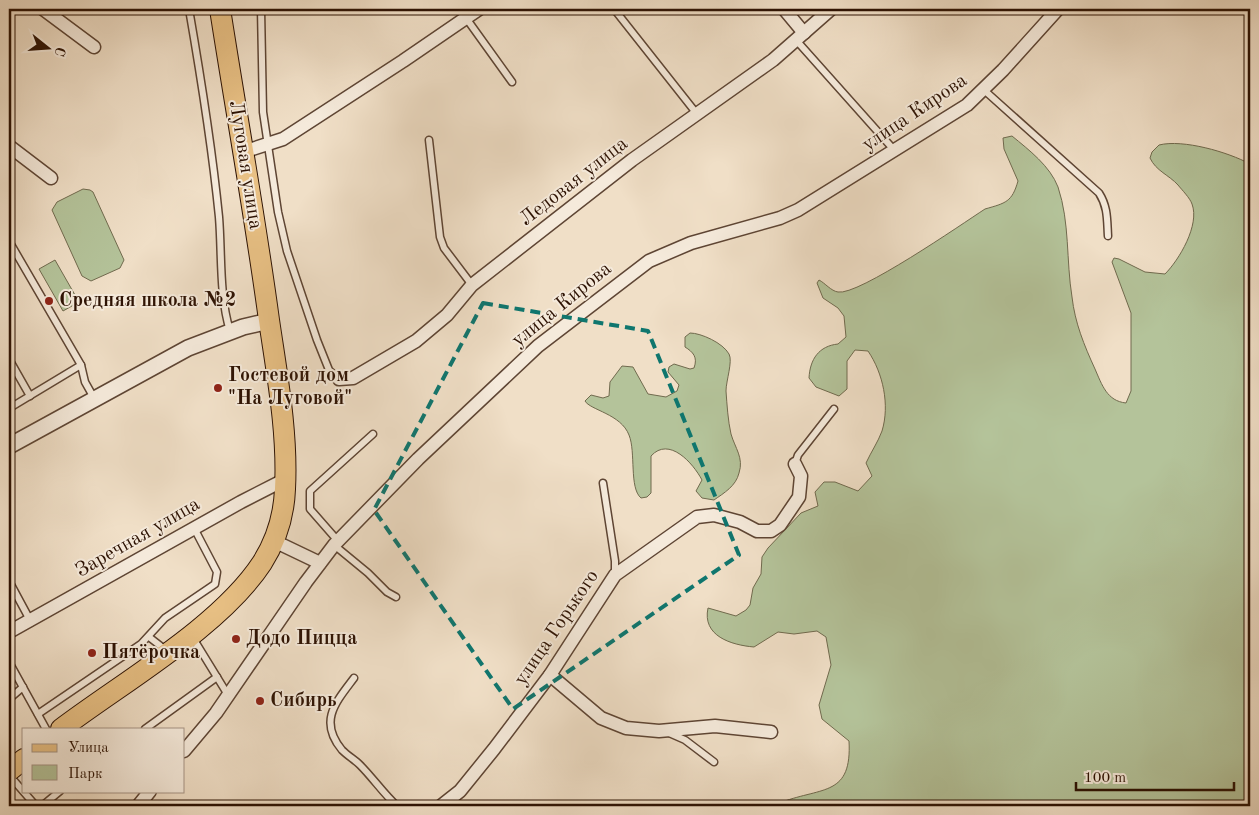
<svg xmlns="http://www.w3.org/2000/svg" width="1259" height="815" viewBox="0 0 1259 815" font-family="'Old Standard TT',serif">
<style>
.green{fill:#b4c39a;stroke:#706a4e}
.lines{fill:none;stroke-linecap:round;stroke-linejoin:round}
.service-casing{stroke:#5e4534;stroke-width:9}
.minor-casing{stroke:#5e4534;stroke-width:15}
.tertiary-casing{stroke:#5e4534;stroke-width:18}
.primary-casing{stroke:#2d1203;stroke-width:22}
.service{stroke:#f5eadb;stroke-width:6}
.minor{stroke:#f5eadb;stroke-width:12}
.tertiary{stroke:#f5eadb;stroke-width:15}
.primary{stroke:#e8c084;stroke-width:20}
.marked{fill:none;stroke:#0f766e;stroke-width:4;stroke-dasharray:10 6;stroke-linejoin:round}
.poi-dot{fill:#8f2418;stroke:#f5eadb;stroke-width:2}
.labels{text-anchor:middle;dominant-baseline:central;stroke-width:4;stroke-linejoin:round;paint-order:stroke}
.street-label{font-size:20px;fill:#2d1203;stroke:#f5eadb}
.poi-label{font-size:20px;font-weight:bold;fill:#2d1203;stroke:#f5eadb;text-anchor:start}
</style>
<rect width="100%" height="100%" fill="#f0dfc7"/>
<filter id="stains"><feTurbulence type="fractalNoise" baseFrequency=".004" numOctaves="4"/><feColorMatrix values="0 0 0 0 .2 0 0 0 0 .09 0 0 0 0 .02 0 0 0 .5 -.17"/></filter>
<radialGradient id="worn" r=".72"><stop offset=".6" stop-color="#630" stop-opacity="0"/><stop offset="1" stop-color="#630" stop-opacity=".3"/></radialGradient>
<g class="green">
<path d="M1012,136C1029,150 1050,166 1058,187C1070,223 1066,260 1072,297C1075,323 1084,345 1095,369C1102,385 1107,401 1126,403L1131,391V313L1112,262L1114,258L1119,259L1145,272L1165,274C1179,260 1200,225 1192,204C1190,198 1182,190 1178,185C1169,175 1156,171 1150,158L1152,152L1159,145C1183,139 1228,152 1250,164V806H777L782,802C823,787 852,796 849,741L822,719L819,705L831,665L826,637L817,631L794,634L778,632L754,647C731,645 702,636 708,608L736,616L746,610L750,605L753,588L761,574L762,557L768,548L801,513L818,506L815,492L824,482H835L858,491L872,476L866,463C871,452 878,442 882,431C890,405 883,373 868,351L855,350L847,361V389L839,396L816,387L809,378C810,359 819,346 838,344L846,337L844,316L838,308L823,298L817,283L819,280C825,283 831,291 838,292C858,296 962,224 985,209C1006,203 1012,202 1018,181L1004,149L1003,138Z"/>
<path d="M83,189L90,190L93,192L124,260L120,268L91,281L82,276L52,210L57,202Z"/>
<path d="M55,260L79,302L63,311L39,269Z"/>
<path d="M690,333C701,333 723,343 729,354C733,361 726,381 726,391C727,405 728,421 731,434C735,448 744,458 739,473C736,486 724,493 714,500L702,498L696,491L702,480C693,463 669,436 651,456V493L647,497L641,498C629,488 636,452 629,435C621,414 590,410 585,401L591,395L603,398L609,396L610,382L622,366L633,367L648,394L666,397L677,391L679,385L668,372L669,367L674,364L690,369L694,368C698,357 693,352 685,347V337Z"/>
</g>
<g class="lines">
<g class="service-casing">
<g id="service">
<path d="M189,9C201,78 212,147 219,217C222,254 219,295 230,331"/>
<path d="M261,9L263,112L278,212L287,251L317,340L329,370L339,379"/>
<path d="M614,9L697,114"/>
<path d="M466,18L512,82"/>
<path d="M796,40L895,151"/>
<path d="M984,90L1099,193C1108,207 1107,220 1108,236"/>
<path d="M429,140L440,237L444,248L472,285"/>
<path d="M9,241L81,365L85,382L94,398"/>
<path d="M9,359L30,396"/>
<path d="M9,406H13L81,365"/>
<path d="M795,464L798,455L834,409"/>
<path d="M603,483L615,561V575"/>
<path d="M338,541L310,509V491L373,434"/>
<path d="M334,545L368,573L387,592L396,597"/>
<path d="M9,581L30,620"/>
<path d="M149,637L167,651"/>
<path d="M193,638L228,695"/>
<path d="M9,662L46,729"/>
<path d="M354,678C336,702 318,721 342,750C348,756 355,760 360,765C373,778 383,793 397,806"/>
<path d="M9,699L23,687"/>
<path d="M38,714L141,644L165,618L215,584L217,572L194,528"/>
<path d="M145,729L217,677"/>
<path d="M669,733L685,740L714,762"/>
<path d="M9,775L36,806"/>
<path d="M42,806L60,791"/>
</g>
</g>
<g class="minor-casing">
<g id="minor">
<path d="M43,9L94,47"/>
<path d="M784,9L804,33"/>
<path d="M9,146L51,178"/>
<path d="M243,152L283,139L403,61L479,9"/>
<path d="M339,379L353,378L416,341L447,315L472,285L632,160L773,60L831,9"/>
<path d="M274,541L320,563"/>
<path d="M9,632L241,502L286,479"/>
<path d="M550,675L601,718L626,728L659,731L715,726L771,732"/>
<path d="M184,751L216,713L306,582L334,545L418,459L538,346L649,261L691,243L780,218L798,210L967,105L1003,70L1058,9"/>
<path d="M138,806L150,791"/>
<path d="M441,806L460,791L494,749L550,675L615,575L697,517L714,515L740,522L757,531H771L780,525L799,497L801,476L795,464"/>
</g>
</g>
<g class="tertiary-casing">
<path id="tertiary" d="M9,446L188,348L243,327L269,321"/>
</g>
<g class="primary-casing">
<g id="primary">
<path d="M61,729C123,682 220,627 262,563C276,541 284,515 285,489C288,433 277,375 269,320C255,216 236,112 220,9"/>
<path d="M9,771L24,759"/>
</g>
</g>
<use href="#service" class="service"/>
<use href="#minor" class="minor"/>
<use href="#tertiary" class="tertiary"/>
<use href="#primary" class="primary"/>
</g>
<path class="marked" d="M483,303L648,331L739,555L513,709L374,510Z"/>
<g class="poi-dot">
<circle cx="49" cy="301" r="5"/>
<circle cx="218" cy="388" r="5"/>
<circle cx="236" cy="639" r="5"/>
<circle cx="92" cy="653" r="5"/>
<circle cx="260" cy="701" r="5"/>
</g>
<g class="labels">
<g class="street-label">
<text transform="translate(915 113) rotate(-34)">улица Кирова</text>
<text transform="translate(245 165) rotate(81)">Луговая улица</text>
<text transform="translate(574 182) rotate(-38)">Ледовая улица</text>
<text transform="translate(562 305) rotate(-39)">улица Кирова</text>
<text transform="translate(138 538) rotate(-30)">Заречная улица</text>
<text transform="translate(557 628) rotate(-56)">улица Горького</text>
</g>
<g class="poi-label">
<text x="59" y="301">Средняя школа №2</text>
<text x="228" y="376">Гостевой дом<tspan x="228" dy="23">"На Луговой"</tspan></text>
<text x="246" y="639">Додо Пицца</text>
<text x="102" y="653">Пятёрочка</text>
<text x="270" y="701">Сибирь</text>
</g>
</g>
<rect width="1259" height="815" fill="none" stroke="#f0dfc7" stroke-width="30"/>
<rect x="10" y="10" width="1239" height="795" fill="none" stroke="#2d1203" stroke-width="2.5"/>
<rect x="15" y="15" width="1229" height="785" fill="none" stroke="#2d1203"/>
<rect x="22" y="728" width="162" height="65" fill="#f5eadb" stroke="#a59485"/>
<rect x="32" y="744" width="25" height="8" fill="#e8c084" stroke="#a59485"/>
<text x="68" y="752" font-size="15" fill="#2d1203">Улица</text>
<rect x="32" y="765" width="25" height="15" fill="#b4c39a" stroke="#a59485"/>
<text x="68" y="778" font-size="15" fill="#2d1203">Парк</text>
<g transform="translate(48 48) rotate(107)" stroke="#f5eadb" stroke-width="4" paint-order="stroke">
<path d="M0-4L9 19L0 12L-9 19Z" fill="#2d1203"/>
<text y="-8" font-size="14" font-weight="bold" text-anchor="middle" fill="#2d1203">С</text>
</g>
<path d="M1076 782v8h158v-8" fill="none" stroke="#2d1203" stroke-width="2.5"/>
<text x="1084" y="782" font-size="15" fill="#2d1203" stroke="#f5eadb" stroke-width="4" paint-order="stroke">100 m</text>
<rect width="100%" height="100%" filter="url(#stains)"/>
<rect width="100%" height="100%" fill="url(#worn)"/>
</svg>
